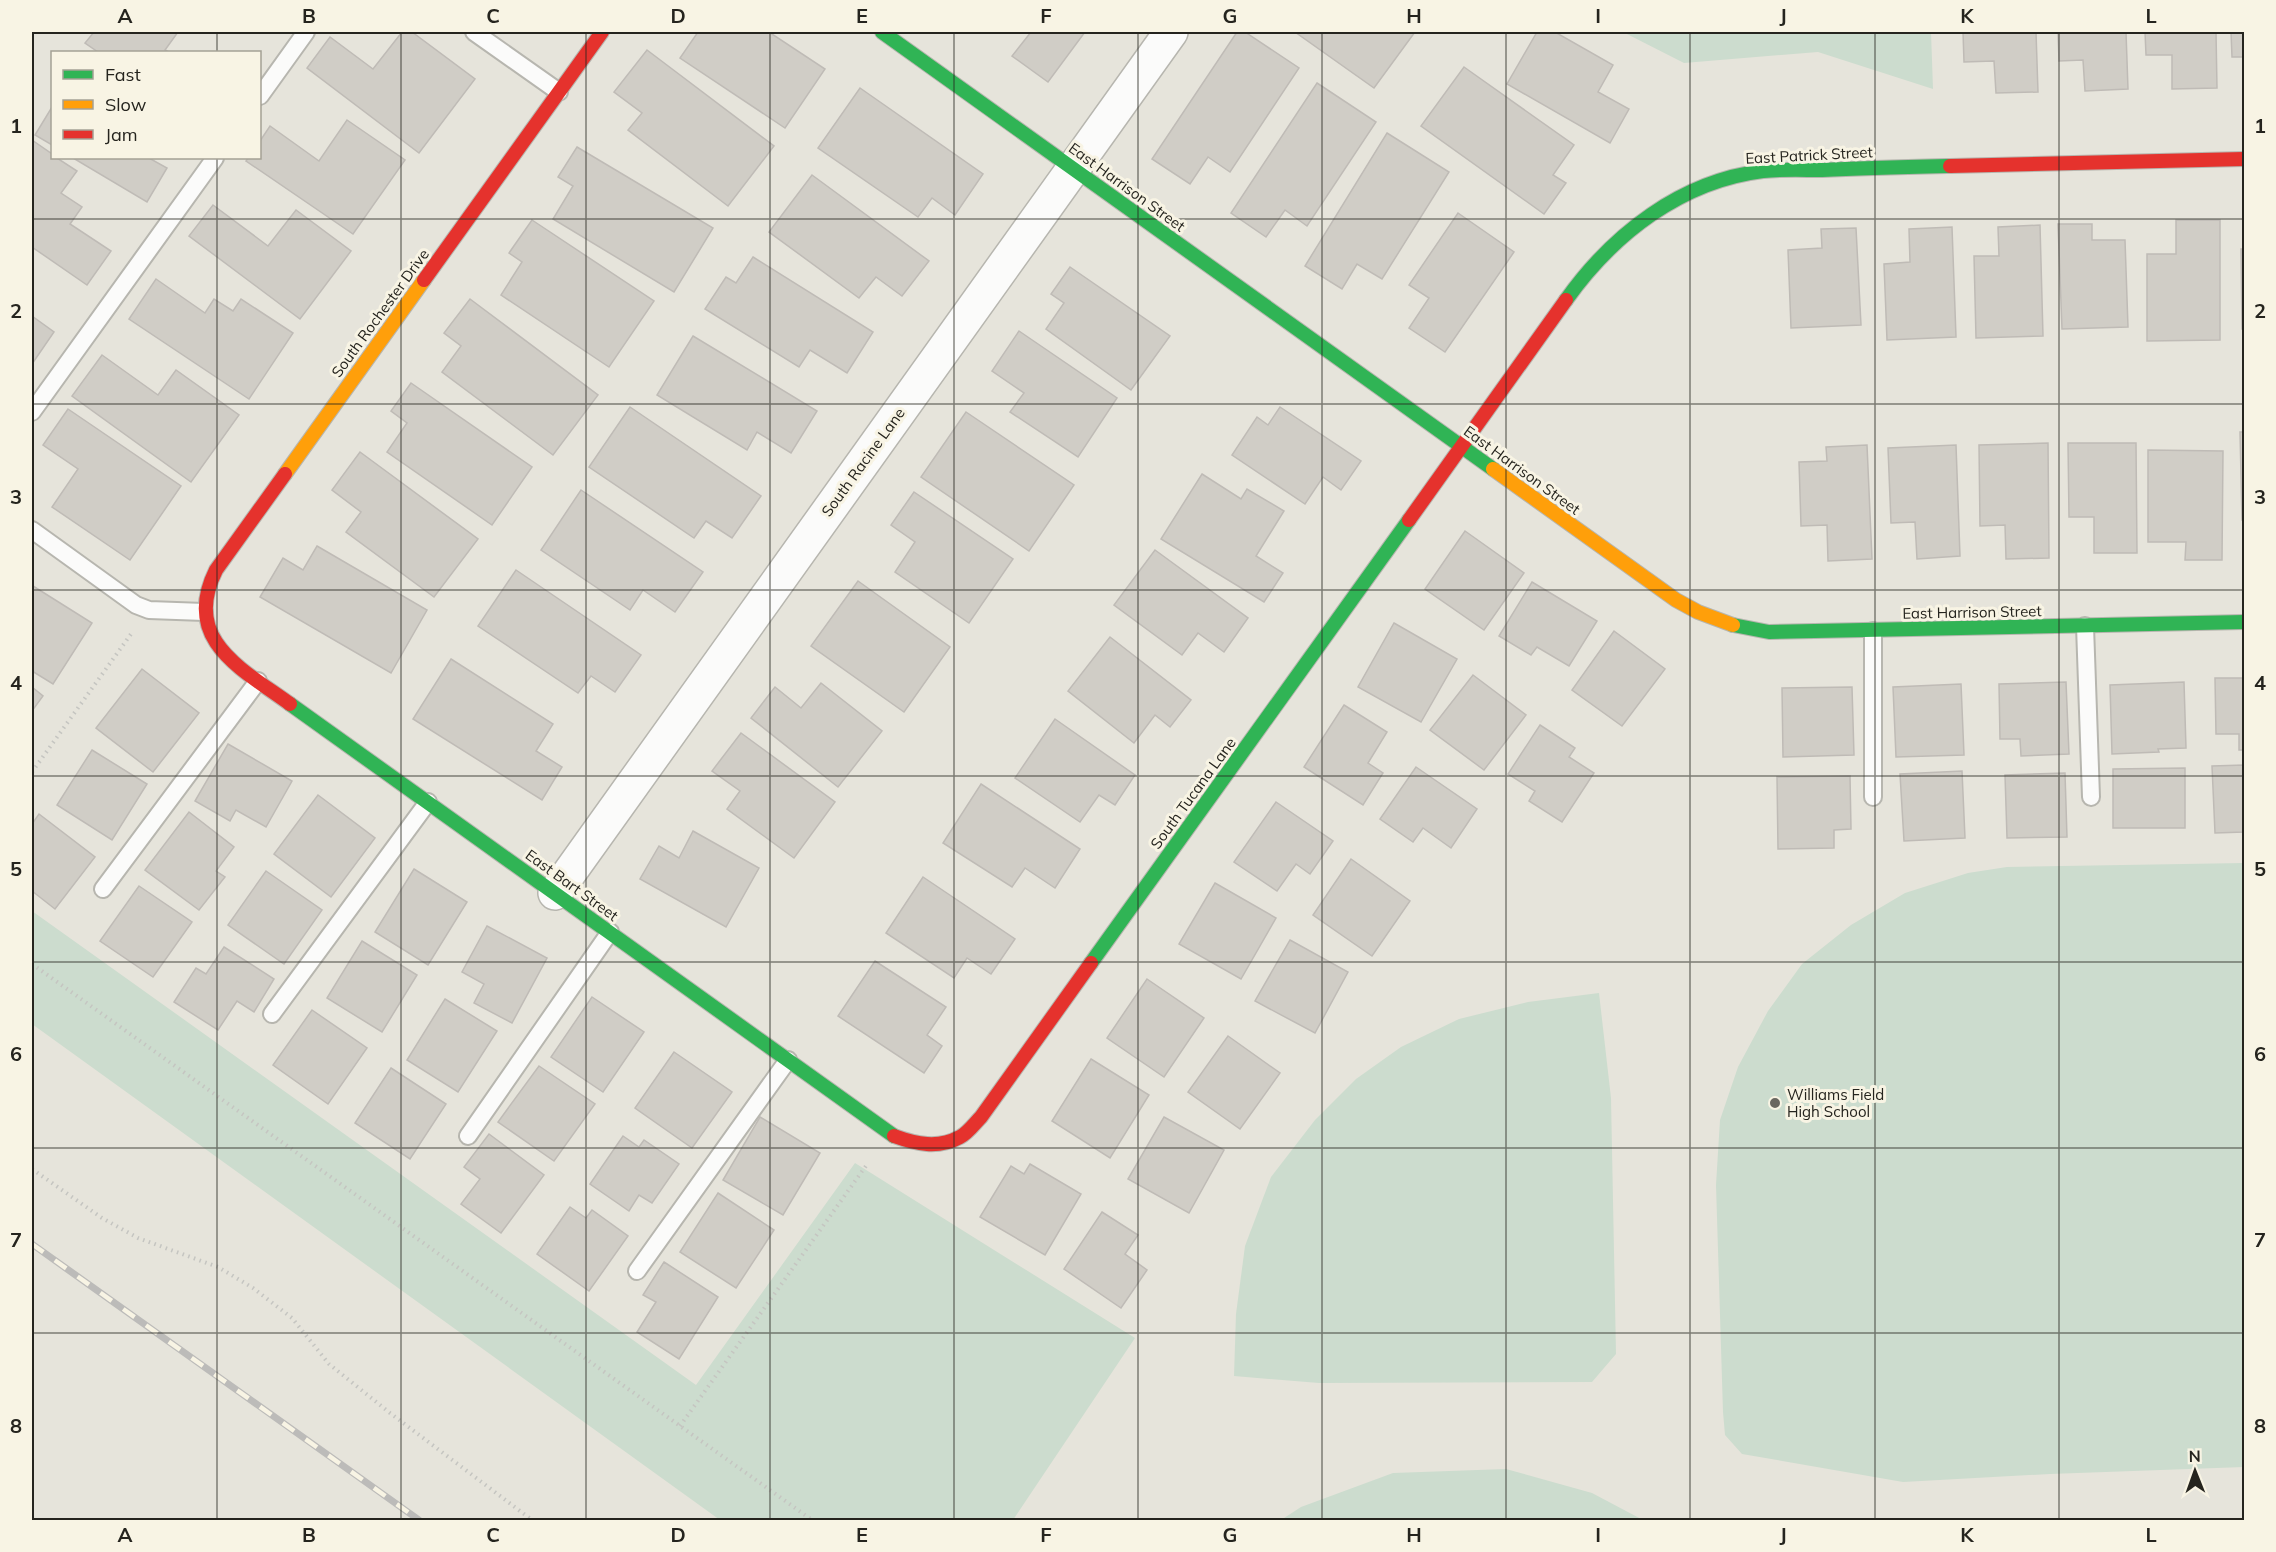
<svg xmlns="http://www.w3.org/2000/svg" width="2276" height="1552" viewBox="0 0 2276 1552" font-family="Mulish,sans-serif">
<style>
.green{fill:#ccdcce}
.building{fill:#d0cdc6;stroke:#bfbbb6;stroke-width:1.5}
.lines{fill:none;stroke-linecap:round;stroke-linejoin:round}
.lane-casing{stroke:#b7b6af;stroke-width:20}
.street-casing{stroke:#b7b6af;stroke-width:36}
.fast-casing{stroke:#b7b6af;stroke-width:16}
.slow-casing{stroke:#b7b6af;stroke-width:16}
.jam-casing{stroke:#b7b6af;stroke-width:16}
.path{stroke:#c5c5c1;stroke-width:4;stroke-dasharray:1.5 4.5;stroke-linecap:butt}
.lane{stroke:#fbfbfa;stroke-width:16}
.street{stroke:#fbfbfa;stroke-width:33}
.fast{stroke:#30b455;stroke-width:14}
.slow{stroke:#ff9f0a;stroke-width:14}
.jam{stroke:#e5322d;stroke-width:14}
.rail-casing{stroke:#bcbbb9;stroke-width:7}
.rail{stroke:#f8f4e4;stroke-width:4.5;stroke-dasharray:14;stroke-linecap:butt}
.grid{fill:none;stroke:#25241e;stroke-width:1.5;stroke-opacity:0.55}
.poi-dot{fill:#696760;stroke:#f8f4e4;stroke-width:2}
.labels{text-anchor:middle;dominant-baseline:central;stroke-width:6;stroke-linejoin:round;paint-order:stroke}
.street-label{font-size:15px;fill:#25241e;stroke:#f8f4e4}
.poi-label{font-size:15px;fill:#25241e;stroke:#f8f4e4;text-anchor:start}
.neatline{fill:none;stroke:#25241e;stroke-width:2}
.grid-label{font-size:20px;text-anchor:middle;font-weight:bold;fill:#25241e}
</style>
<rect width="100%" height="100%" fill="#e6e4db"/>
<g class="green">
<path d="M1623,32H1931L1933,89L1818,52L1684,63Z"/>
<path d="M2244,863V1467L2050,1474L1903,1482L1742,1454L1725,1435L1723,1412L1716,1185L1720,1120L1738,1067L1768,1011L1802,964L1851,925L1905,893L1968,873L2007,867Z"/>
<path d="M32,911L696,1385L855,1163L1135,1338L1013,1520H720L32,1024Z"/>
<path d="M1599,993L1611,1098L1616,1354L1592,1382L1319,1383L1234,1376L1236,1314L1245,1246L1271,1177L1315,1120L1356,1079L1401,1047L1459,1019L1528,1002Z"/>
<path d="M1506,1469L1592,1493L1643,1520H1281L1301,1507L1393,1473Z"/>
</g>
<g class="building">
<path d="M94,32H178L165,50L169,52H98L85,43Z"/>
<path d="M402,32H412L475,79L419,153L307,68L330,37L373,69Z"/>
<path d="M698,32H769L825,69L785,128L680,58Z"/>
<path d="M1031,32H1085L1048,82L1012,56Z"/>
<path d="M1237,32H1245L1299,68L1230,172L1208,157L1190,184L1152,159Z"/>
<path d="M1295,32H1415L1374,88Z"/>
<path d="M1537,32H1555L1613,65L1598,92L1629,109L1610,143L1507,84Z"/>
<path d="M1963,32H2036L2038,92L1996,93L1994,61L1964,62Z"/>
<path d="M2058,32H2126L2128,89L2085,91L2083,60L2059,61Z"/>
<path d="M2145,32H2216L2217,88L2172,89V55H2146Z"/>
<path d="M2231,32H2244V57H2232Z"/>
<path d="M647,50L774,146L728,206L628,130L642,113L614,92Z"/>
<path d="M1464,67L1574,145L1553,175L1566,183L1544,214L1421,126Z"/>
<path d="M1317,83L1376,122L1307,226L1285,210L1266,237L1231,213Z"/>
<path d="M860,88L983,174L955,215L932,198L918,217L818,148Z"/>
<path d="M52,107V145L35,135Z"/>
<path d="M347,120L405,160L353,234L246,161L248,158H260V141L270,126L319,161Z"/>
<path d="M1387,133L1449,172L1382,279L1357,264L1342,289L1305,266Z"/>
<path d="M32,140L52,154V158H57L77,171L61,193L82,207L70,224L111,251L87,285L32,247Z"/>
<path d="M577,147L713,228L674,292L553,219L573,186L558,177Z"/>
<path d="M73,158H149L167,168L147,202Z"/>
<path d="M812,175L929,261L902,296L876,277L859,298L769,232Z"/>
<path d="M213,205L268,246L296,210L351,251L300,319L189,236Z"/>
<path d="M1458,213L1514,252L1445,352L1409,328L1429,298L1409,285Z"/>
<path d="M532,220L654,301L609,367L501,295L522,262L509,253Z"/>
<path d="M2176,220H2220V340L2147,341V254H2176Z"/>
<path d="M2058,224H2092V240H2125L2128,327L2062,329Z"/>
<path d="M2040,225L2043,336L1976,338L1974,256H1999L1998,227Z"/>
<path d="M1952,227L1956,337L1887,340L1884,264L1910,262L1909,229Z"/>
<path d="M1856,228L1861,325L1791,328L1788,250L1822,248L1821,229Z"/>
<path d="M2241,249H2244V329H2242Z"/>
<path d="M753,257L873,332L847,373L810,350L799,367L705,309L726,277L736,283Z"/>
<path d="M1070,267L1170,336L1131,390L1046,329L1064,303L1051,294Z"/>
<path d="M156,279L205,313L214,299L233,311L241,299L293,333L249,399L129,319Z"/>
<path d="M470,299L598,395L553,455L442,372L461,346L444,333Z"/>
<path d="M32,316L54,332L32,364Z"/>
<path d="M1019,331L1117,398L1078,457L1010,412L1024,393L992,371Z"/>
<path d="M693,336L817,411L791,453L757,432L747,450L657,395Z"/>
<path d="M102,355L158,395L176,370L239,415L191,482L72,396Z"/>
<path d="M411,383L532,467L492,525L387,452L407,423L391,411Z"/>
<path d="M630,407L761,496L732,538L706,521L694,538L589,467Z"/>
<path d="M1280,407L1361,461L1341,490L1323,477L1305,504L1232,455L1257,417L1268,425Z"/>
<path d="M68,409L181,486L130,560L52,507L78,469L43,445Z"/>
<path d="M966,412L1074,485L1029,551L921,477Z"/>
<path d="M2240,432H2244V520H2242Z"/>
<path d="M2048,443L2049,558L2006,559L2005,525L1980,526L1979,445Z"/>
<path d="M2068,443H2136L2137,553H2094V517H2069Z"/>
<path d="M1867,445L1872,559L1828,561L1827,525L1801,526L1799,462L1827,461L1826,447Z"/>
<path d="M1956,445L1960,556L1917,559L1915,522L1891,523L1888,448Z"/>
<path d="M2148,450L2223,451L2222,560H2185L2186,542H2148Z"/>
<path d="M360,452L478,539L434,597L346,532L361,512L332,490Z"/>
<path d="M1202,474L1241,499L1247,489L1284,511L1256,556L1283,573L1264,602L1161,539Z"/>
<path d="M581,490L703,572L675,612L643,590L630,610L541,550Z"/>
<path d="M914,492L1013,559L969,623L895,572L915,542L891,525Z"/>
<path d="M1465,531L1524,573L1484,630L1425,589Z"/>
<path d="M317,546L427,610L391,673L260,597L283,558L303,570Z"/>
<path d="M1155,550L1248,618L1224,652L1198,633L1182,655L1114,605Z"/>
<path d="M516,570L641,655L615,692L591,676L578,693L478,626Z"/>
<path d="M858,581L950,647L904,712L811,646Z"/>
<path d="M1532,582L1597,621L1569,666L1537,647L1531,655L1499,636Z"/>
<path d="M33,586L92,623L53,684L32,671Z"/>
<path d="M1394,623L1457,659L1421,722L1358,687Z"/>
<path d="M1614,631L1665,669L1622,726L1572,690Z"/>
<path d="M1110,637L1191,700L1170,727L1155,715L1134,743L1068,691Z"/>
<path d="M451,659L553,724L536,751L562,767L542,800L413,719Z"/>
<path d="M142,669L199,713L153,772L96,728Z"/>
<path d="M1473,675L1526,715L1484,770L1430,730Z"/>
<path d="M2215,678H2244V750H2239V734H2216Z"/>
<path d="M2066,682L2069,754L2021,756L2020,739H2000L1999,684Z"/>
<path d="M2184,682L2186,748L2158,749L2159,752L2112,754L2110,685Z"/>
<path d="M821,683L882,731L838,787L751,718L775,687L801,708Z"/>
<path d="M1961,684L1964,755L1896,757L1893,687Z"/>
<path d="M32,687L43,696L32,711Z"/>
<path d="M1852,687L1854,755L1783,757L1782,688Z"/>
<path d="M1344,705L1387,732L1368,763L1383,773L1363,805L1304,767Z"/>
<path d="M1055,719L1135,775L1115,805L1099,795L1080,822L1015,778Z"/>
<path d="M1540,725L1575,748L1569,757L1594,773L1562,822L1529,801L1535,791L1508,774Z"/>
<path d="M741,733L835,802L794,858L727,809L740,791L712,771Z"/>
<path d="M228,744L292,781L266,827L236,810L230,821L195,801Z"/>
<path d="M92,750L147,784L112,840L57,805Z"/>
<path d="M2244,765V832L2215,833L2212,766Z"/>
<path d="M1416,767L1477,809L1451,848L1423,828L1413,842L1380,819Z"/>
<path d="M2185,768V828H2113V769Z"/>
<path d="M1962,771L1965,838L1904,841L1900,774Z"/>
<path d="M2065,773L2067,837L2007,838L2005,775Z"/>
<path d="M1850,776L1851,829L1834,830V848L1778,849L1777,777Z"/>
<path d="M981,784L1080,849L1055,888L1025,868L1012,887L943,843Z"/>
<path d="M318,795L375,838L331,897L274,854Z"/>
<path d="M1276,802L1333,841L1310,874L1296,864L1277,891L1234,862Z"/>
<path d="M189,812L234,847L216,871L225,877L199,910L145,870Z"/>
<path d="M39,814L95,857L55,909L32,891V824Z"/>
<path d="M693,831L759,868L726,927L640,879L659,846L679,858Z"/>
<path d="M1351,859L1410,901L1372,956L1313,915Z"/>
<path d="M414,869L467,902L428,965L375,932Z"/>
<path d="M266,871L322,910L284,964L228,925Z"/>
<path d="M923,877L1015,939L991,974L967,958L954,978L886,933Z"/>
<path d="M1215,883L1276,918L1241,979L1179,944Z"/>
<path d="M139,886L192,922L153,977L100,941Z"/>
<path d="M487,926L547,958L512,1023L474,1003L484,984L462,972Z"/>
<path d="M1290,940L1348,972L1315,1033L1255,1001Z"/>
<path d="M362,941L417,975L382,1032L327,998Z"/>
<path d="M224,947L274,979L254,1012L237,1001L218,1030L174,1002L196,968L206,974Z"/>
<path d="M875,961L946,1007L927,1035L942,1046L924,1073L838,1016Z"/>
<path d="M1147,979L1204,1018L1164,1077L1107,1038Z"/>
<path d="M592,997L644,1032L603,1092L551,1057Z"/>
<path d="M445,999L497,1031L458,1092L407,1060Z"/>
<path d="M312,1010L367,1048L328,1104L273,1065Z"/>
<path d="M1228,1036L1280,1073L1240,1129L1188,1092Z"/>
<path d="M674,1052L732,1092L692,1148L635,1108Z"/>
<path d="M1091,1059L1149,1095L1110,1158L1052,1121Z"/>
<path d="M539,1066L595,1104L554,1161L498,1122Z"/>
<path d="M391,1068L446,1104L410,1159L355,1123Z"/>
<path d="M760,1117L820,1153L783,1215L723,1180Z"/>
<path d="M1164,1117L1224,1150L1189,1213L1128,1179Z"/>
<path d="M489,1134L544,1175L501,1233L461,1204L480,1179L464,1167Z"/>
<path d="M623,1136L639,1147L644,1140L679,1164L652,1203L639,1195L629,1211L590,1184Z"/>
<path d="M1030,1164L1081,1194L1045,1255L980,1217L1011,1166L1024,1174Z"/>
<path d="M718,1193L774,1230L736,1288L680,1252Z"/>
<path d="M570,1207L586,1218L592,1210L628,1236L589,1291L537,1254Z"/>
<path d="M1102,1212L1138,1235L1125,1254L1147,1270L1121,1308L1064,1269Z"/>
<path d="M664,1262L718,1297L679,1359L637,1332L656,1302L643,1295Z"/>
</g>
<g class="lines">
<g class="lane-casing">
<g id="lane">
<path d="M474,32L559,92"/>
<path d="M260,96L306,32"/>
<path d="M32,412L215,158"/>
<path d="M32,530L136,605L149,610L204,612"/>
<path d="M2085,626L2091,797"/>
<path d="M1873,631V797"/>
<path d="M103,889L258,681"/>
<path d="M272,1014L428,802"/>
<path d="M468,1136L610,932"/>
<path d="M637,1271L788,1060"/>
</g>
</g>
<g class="street-casing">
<path id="street" d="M555,893L1171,32"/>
</g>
<g class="fast-casing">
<g id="fast">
<path d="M882,32L1493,469"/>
<path d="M1566,300C1613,234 1681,181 1763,171C1782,169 1803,170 1822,170C1865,168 1908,167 1950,166"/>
<path d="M1733,625L1769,632L2244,622"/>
<path d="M290,704L894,1136"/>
<path d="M1091,963L1409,520"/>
</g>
</g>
<g class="slow-casing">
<g id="slow">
<path d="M1493,469L1676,600L1698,612L1733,625"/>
<path d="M285,474L424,280"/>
</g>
</g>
<g class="jam-casing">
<g id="jam">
<path d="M1950,166L2244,159"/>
<path d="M424,280L602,32"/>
<path d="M285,474L216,570C181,640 242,669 290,704"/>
<path d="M1409,520L1566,300"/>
<path d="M894,1136C916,1144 938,1149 960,1137C968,1133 975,1123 981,1117L1091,963"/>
</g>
</g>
<g class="path">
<path d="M32,772L131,634"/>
<path d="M32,964L812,1520"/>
<path d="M32,1169L102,1218L138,1238L218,1267L253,1288L292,1318L329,1364L390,1413L532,1520"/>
<path d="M680,1426L868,1163"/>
</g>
<use href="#lane" class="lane"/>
<use href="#street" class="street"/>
<use href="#fast" class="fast"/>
<use href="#slow" class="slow"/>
<use href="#jam" class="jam"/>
<g class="rail-casing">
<path id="rail" d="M32,1244L419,1520"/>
</g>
<use href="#rail" class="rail"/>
</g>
<path class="grid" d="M217,32V52M401,32V1520M586,32V1520M770,32V1520M954,32V1520M1138,32V1520M1322,32V1520M1506,32V1520M1690,32V1520M1875,32V1520M2059,32V1520M217,158V1520M32,219H2244M32,404H2244M32,590H2244M32,776H2244M32,962H2244M32,1148H2244M32,1333H2244"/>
<circle class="poi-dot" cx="1775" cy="1103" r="6"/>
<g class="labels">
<g class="street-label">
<text transform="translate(1809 155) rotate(-3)">East Patrick Street</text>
<text transform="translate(1127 187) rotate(36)">East Harrison Street</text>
<text transform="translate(380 313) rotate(-54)">South Rochester Drive</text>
<text transform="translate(863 462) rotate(-54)">South Racine Lane</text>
<text transform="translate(1522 470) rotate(36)">East Harrison Street</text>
<text transform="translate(1972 612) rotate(-1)">East Harrison Street</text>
<text transform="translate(1193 793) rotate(-54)">South Tucana Lane</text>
<text transform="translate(572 885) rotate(36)">East Bart Street</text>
</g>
<g class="poi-label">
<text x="1787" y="1094">Williams Field<tspan x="1787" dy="17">High School</tspan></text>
</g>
</g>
<rect width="2276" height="1552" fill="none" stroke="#f8f4e4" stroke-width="66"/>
<rect x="51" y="51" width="210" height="108" fill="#f8f4e4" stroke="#a4a195" stroke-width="1.5"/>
<rect x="63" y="70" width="30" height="9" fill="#30b455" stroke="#a4a195" stroke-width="1.5"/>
<text x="105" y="81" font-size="18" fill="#25241e">Fast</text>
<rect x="63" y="100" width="30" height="9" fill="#ff9f0a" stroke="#a4a195" stroke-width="1.5"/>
<text x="105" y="111" font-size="18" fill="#25241e">Slow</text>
<rect x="63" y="130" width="30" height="9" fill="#e5322d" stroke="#a4a195" stroke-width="1.5"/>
<text x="105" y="141" font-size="18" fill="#25241e">Jam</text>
<g transform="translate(2195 1471) rotate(359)" stroke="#f8f4e4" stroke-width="4.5" paint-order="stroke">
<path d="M0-4.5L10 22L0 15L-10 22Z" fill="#25241e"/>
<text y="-9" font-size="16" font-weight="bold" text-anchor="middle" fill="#25241e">N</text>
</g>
<rect x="33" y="33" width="2210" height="1486" class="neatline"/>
<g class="grid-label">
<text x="125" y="23">A</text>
<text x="309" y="23">B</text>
<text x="493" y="23">C</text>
<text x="678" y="23">D</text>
<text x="862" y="23">E</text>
<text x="1046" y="23">F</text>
<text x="1230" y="23">G</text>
<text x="1414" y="23">H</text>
<text x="1598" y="23">I</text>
<text x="1783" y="23">J</text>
<text x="1967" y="23">K</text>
<text x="2151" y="23">L</text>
<text x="16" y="133">1</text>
<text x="2260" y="133">1</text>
<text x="16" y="318">2</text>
<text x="2260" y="318">2</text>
<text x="16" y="504">3</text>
<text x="2260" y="504">3</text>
<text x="16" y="690">4</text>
<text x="2260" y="690">4</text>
<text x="16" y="876">5</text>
<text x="2260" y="876">5</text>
<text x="16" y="1061">6</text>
<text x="2260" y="1061">6</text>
<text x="16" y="1247">7</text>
<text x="2260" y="1247">7</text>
<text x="16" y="1433">8</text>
<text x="2260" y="1433">8</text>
<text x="125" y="1542">A</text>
<text x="309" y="1542">B</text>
<text x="493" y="1542">C</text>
<text x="678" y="1542">D</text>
<text x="862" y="1542">E</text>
<text x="1046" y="1542">F</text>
<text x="1230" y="1542">G</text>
<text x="1414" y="1542">H</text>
<text x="1598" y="1542">I</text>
<text x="1783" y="1542">J</text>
<text x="1967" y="1542">K</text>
<text x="2151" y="1542">L</text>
</g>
</svg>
